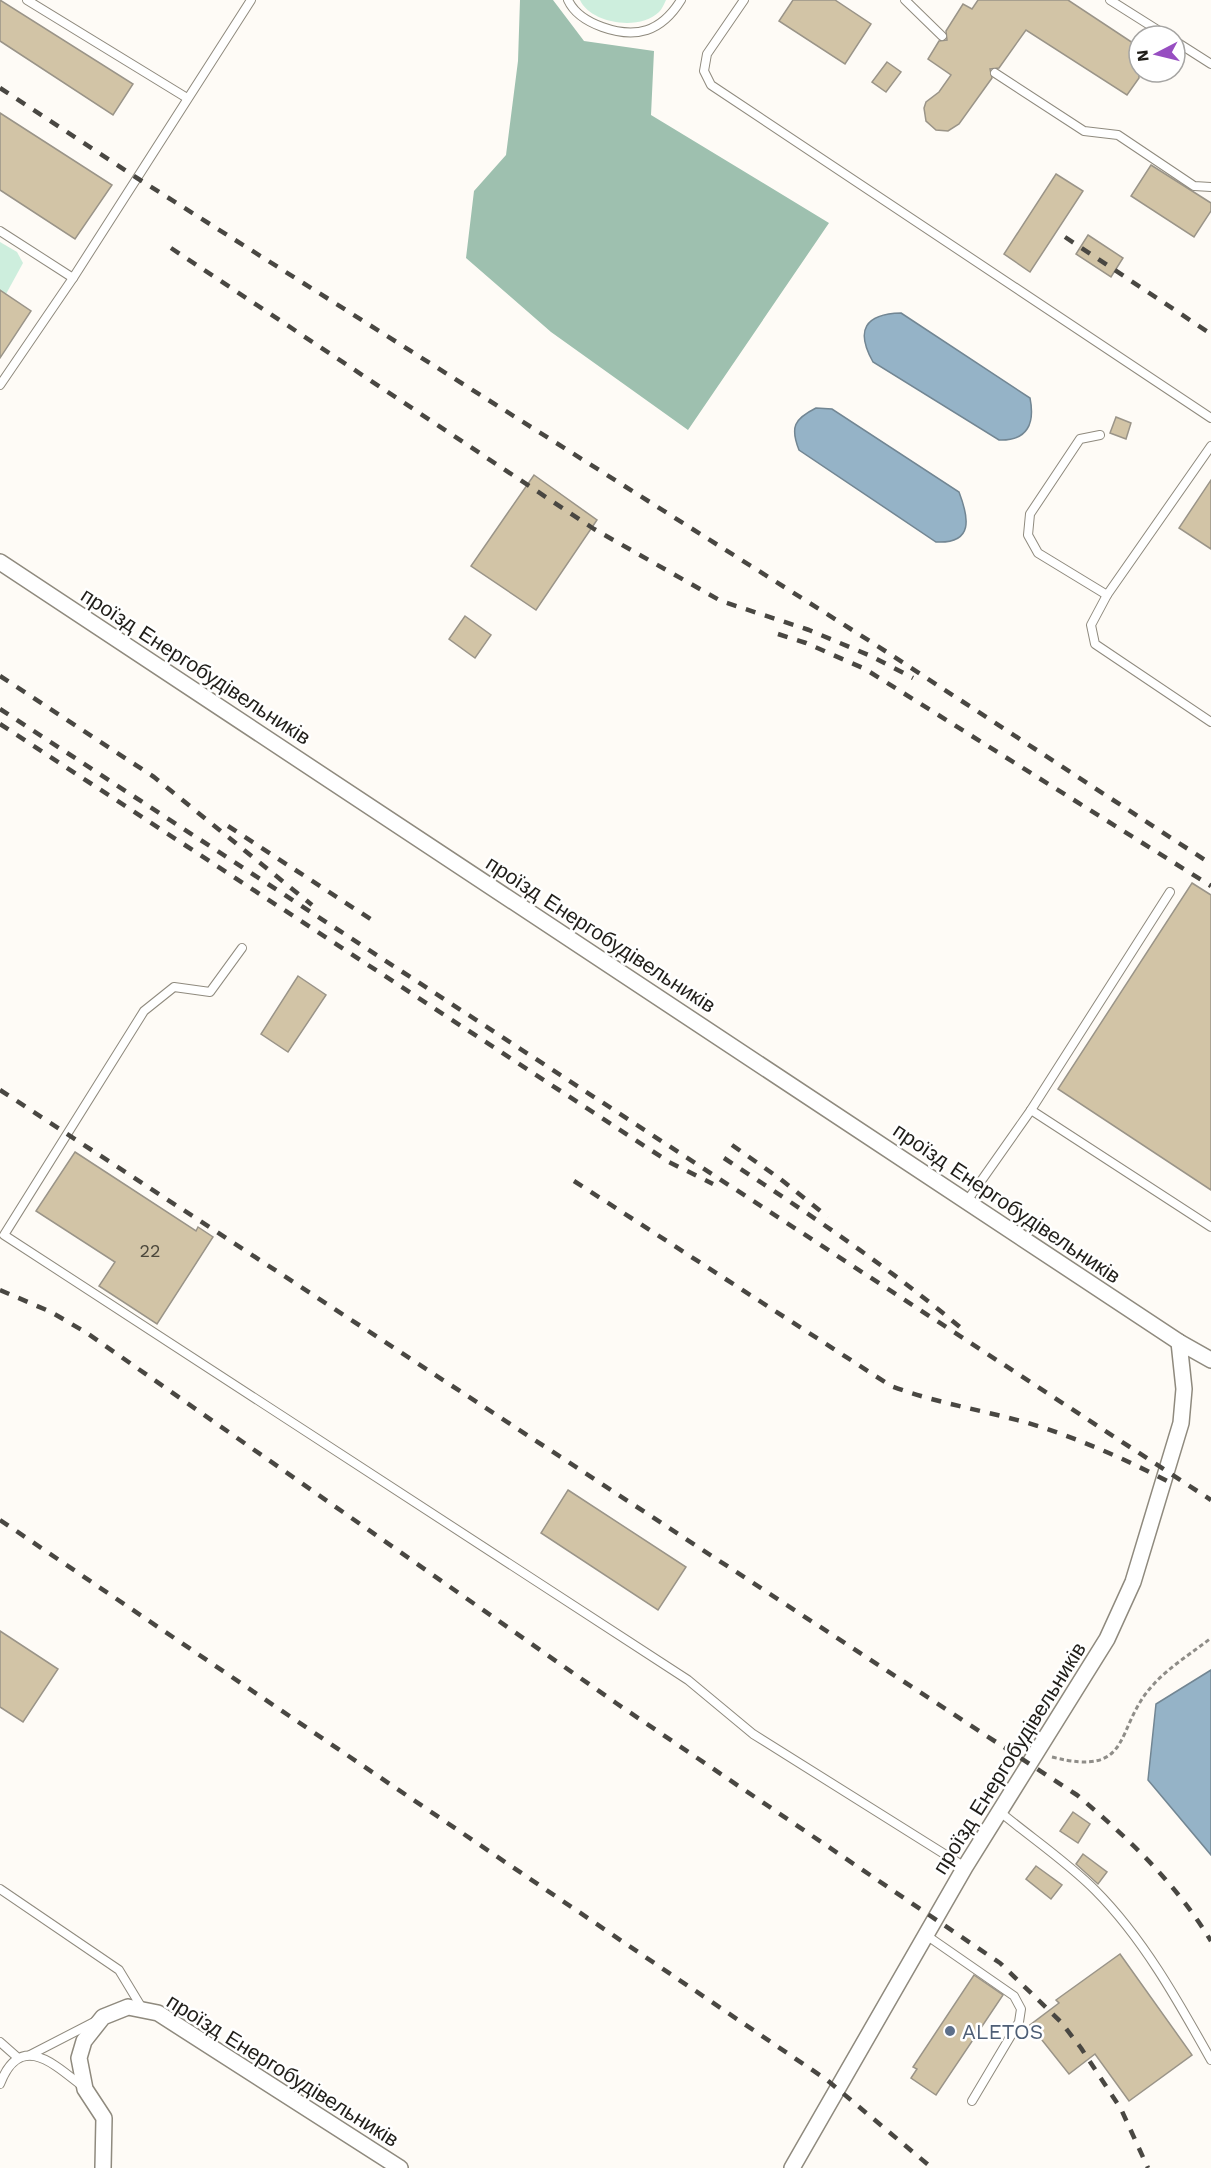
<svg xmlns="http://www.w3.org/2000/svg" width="1211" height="2168" viewBox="0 0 1211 2168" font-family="'Work Sans',sans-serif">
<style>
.green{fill:#cdeedd}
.forest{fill:#9ec0af}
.water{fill:#95b3c7;stroke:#728693;stroke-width:1.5}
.building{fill:#d2c4a6;stroke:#9a9488;stroke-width:1.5}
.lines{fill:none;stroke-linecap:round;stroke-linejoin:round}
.service-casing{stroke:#8f8a7e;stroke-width:10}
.minor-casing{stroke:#8f8a7e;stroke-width:18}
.path{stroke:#8f8d88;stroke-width:3;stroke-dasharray:4.5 3;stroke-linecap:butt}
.service{stroke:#fff;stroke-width:8}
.minor{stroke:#fff;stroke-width:15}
.rail{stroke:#494742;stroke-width:4.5;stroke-dasharray:10 10;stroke-linecap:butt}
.service-dot{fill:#5c6f8a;stroke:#fff;stroke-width:2}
.labels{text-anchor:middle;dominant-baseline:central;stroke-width:5;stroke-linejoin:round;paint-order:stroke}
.number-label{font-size:18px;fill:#4c483c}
.street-label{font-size:21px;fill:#201e19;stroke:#fff}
.service-label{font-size:21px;fill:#4e5e75;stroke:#fff;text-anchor:start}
</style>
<rect width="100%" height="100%" fill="#fefbf6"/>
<g class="green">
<path d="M580,0H666C664,4 662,9 659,12C640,31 591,24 580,0Z"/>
<path d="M0,242L17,252L23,263L6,294L0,290Z"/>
</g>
<path class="forest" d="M520,0H553L584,41L654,51L651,115L829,223L688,430L551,332L466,258L474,191L506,155L518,61Z"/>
<g class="water">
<path d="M901,313L1030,398C1035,423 1028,441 999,440L873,362C855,330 865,314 901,313Z"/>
<path d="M816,408L832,409L959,492C969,518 974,544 936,542L799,450C790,427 794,419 816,408Z"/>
<path d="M1211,1670V1855L1148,1780L1156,1704Z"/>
</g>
<g class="building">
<path d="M0,0L133,84L113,115L0,41Z"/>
<path d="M793,0H835L871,24L845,64L779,21Z"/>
<path d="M978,0H1068L1139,47V78L1127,95L1026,30L999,68L990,69L992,78L959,124L948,131L936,130L926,121L924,108L926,102L939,92L951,75L928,59L939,41L947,40L946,31L963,4L972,9Z"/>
<path d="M887,62L901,72L886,92L872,82Z"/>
<path d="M0,113L112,185L75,239L0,190Z"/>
<path d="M1151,165L1211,203V211L1194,237L1131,196Z"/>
<path d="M1056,174L1083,191L1030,272L1004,254Z"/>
<path d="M1088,235L1123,258L1111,277L1076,254Z"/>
<path d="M0,290L31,311L0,358Z"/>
<path d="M1116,417L1131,423L1126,439L1110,433Z"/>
<path d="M534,475L597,520L536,610L471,566Z"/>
<path d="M1211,480V549L1179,528Z"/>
<path d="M465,616L491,635L475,658L449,639Z"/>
<path d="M1192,883L1211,895V1190L1058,1089Z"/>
<path d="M298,976L326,995L288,1052L261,1034Z"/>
<path d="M75,1152L196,1231L198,1227L213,1237L157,1324L99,1286L115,1262L36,1211Z"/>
<path d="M568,1490L686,1567L658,1610L541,1533Z"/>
<path d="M0,1631L58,1669L23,1722L0,1707Z"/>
<path d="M1073,1812L1090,1824L1078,1843L1060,1831Z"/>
<path d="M1083,1854L1107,1872L1098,1884L1076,1864Z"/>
<path d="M1036,1866L1062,1885L1051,1899L1026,1879Z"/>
<path d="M1120,1954L1192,2055L1129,2101L1095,2054L1069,2074L1030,2025L1059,2003L1056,2000Z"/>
<path d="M974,1975L1003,1995L936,2095L911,2078L917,2069L913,2067Z"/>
</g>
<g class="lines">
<g class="service-casing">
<g id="service">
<path d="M27,0L187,98"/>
<path d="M568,0C579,24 622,38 647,30C662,25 673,13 681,0"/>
<path d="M744,0L707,54L704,71L711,85L1211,418"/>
<path d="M905,0L942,36"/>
<path d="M1110,0L1167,36"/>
<path d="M1175,41L1211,64"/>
<path d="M995,73L1084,131L1118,135L1194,186L1211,187"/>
<path d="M0,231L73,278L251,0"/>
<path d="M0,385L73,278"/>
<path d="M1100,435L1080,439L1030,514L1028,535L1038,553L1107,595"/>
<path d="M1211,446L1107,595L1091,625L1095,644L1211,722"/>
<path d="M242,948L210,992L174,987L144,1011L4,1235L688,1680L753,1734L965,1867"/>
<path d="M1031,1110L1211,1227"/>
<path d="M967,1201L1031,1110L1170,892"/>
<path d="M999,1811C1030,1837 1066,1861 1095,1890C1143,1938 1178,2001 1211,2060"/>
<path d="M0,1889L119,1970L142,2008"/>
<path d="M926,1935L1014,1996L1021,2009L1019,2022L972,2101"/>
<path d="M0,2042L17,2057"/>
<path d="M30,2055L96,2021"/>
<path d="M0,2084C20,2032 53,2063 82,2086"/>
</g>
</g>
<g class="minor-casing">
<g id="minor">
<path d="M0,562L1179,1342L1211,1360"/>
<path d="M103,2168L104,2118L85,2089L79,2058L84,2041L103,2017L128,2007L158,2013L400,2168"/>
<path d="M792,2168L965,1867L1107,1639L1133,1582L1181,1423L1184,1389L1179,1342"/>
</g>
</g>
<path class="path" d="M1052,1757C1135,1778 1113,1728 1153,1685C1169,1667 1192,1653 1211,1638"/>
<use href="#service" class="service"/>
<use href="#minor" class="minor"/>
<g class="rail">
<path d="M0,88L137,178L876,645L1211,864"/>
<path d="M1065,237L1211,334"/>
<path d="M171,248L594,529L721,601L809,630L871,656L913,678"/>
<path d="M778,634L806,643L865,669L1211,886"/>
<path d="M0,676L154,777L312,905"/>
<path d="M0,709L1211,1500"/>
<path d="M0,724L669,1162L713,1184"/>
<path d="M228,826L375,922"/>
<path d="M0,1090L1077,1795C1129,1839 1175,1882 1211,1941"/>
<path d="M732,1145L779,1178L828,1217"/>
<path d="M724,1158C806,1212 886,1265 961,1328"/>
<path d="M574,1181L891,1386C936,1403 982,1410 1028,1423C1078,1438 1125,1459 1171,1483"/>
<path d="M0,1290L51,1312L87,1333L616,1703L1000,1963L1061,2022L1081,2048L1121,2109L1148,2168"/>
<path d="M0,1520L827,2080L932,2168"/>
</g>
</g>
<circle class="service-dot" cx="950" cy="2031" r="6"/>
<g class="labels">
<g class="number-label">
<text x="150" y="1250">22</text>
</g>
<g class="street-label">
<text transform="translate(196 666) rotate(33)">проїзд Енергобудівельників</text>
<text transform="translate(601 934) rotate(33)">проїзд Енергобудівельників</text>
<text transform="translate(1007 1203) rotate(34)">проїзд Енергобудівельників</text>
<text transform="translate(1009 1758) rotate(-58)">проїзд Енергобудівельників</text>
<text transform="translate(283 2070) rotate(32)">проїзд Енергобудівельників</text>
</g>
<g class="service-label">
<text x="962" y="2031">ALETOS</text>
</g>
</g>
<g transform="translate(1157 54) rotate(263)"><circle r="28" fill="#ffffff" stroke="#a6a5a3" stroke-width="1.5"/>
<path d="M0-4.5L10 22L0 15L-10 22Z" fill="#974ec1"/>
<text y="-9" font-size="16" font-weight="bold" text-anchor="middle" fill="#201e19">N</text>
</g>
</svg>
